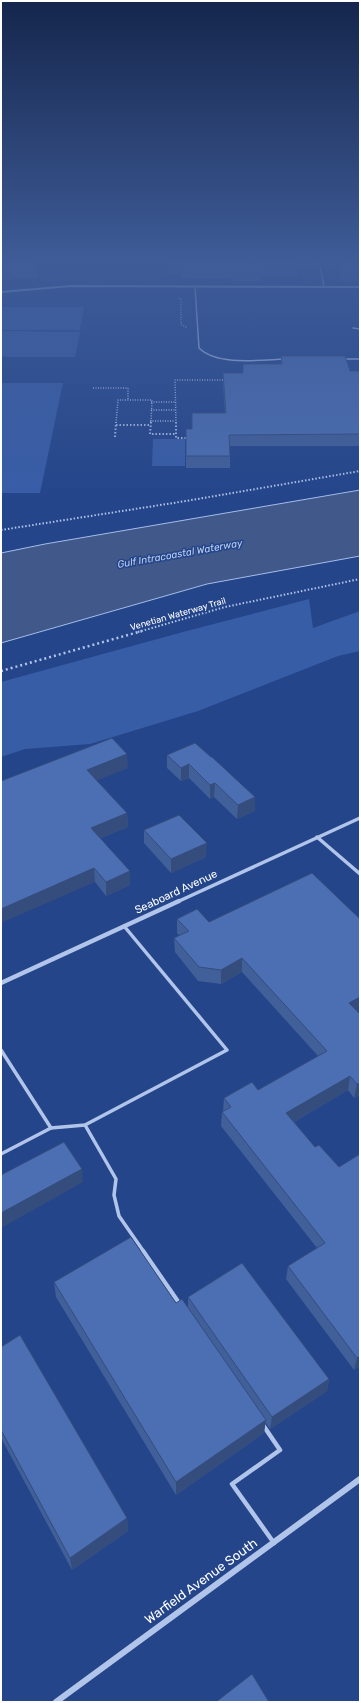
<svg xmlns="http://www.w3.org/2000/svg" width="361" height="1703" viewBox="0 0 361 1703" font-family="Rubik,sans-serif">
<style>
.green{fill:#385da7}
.water{fill:#40588a;stroke:#a5bdeb}
.lines{fill:none;stroke-linecap:round;stroke-linejoin:round}
.path-far2{stroke:#b1c4ea;stroke-width:1.5;stroke-dasharray:1 1.5;stroke-linecap:butt}
.path-far1{stroke:#b1c4ea;stroke-width:2;stroke-dasharray:1.5 2;stroke-linecap:butt}
.path{stroke:#b1c4ea;stroke-width:2.5;stroke-dasharray:2 3;stroke-linecap:butt}
.lane-far2{stroke:#b1c4ea;stroke-width:1.5}
.lane-far1{stroke:#b1c4ea;stroke-width:3.5}
.lane{stroke:#b1c4ea;stroke-width:4.5}
.street-far3{stroke:#b1c4ea;stroke-width:2}
.street-far2{stroke:#b1c4ea;stroke-width:3.5}
.street-far1{stroke:#b1c4ea;stroke-width:4.5}
.street{stroke:#b1c4ea;stroke-width:6}
.wall{fill:#415f99}
.shaded-wall{fill:#354d7d}
.building{fill:#4c6eb2;stroke:#354d7d}
.labels{text-anchor:middle;dominant-baseline:central;stroke-width:3;stroke-linejoin:round;paint-order:stroke}
.far-street-label{font-size:9px;fill:#fff;stroke:#24458a}
.far-water-label{font-size:10px;font-style:italic;fill:#bdcff1;stroke:#24458a}
.street-label{font-size:11px;fill:#fff;stroke:#24458a}
.near-street-label{font-size:13px;fill:#fff;stroke:#24458a}
</style>
<rect width="100%" height="100%" fill="#24458a"/>
<g class="green">
<path d="M1,307H84L80,330H1Z"/>
<path d="M1,331L80,332L75,357H9L1,356Z"/>
<path d="M1,383H63L40,493H1Z"/>
<path d="M153,439H185V466H152Z"/>
<path d="M309,599L313,628L360,611V651L338,656L198,711L90,744L25,749L1,757V682L183,632Z"/>
</g>
<path class="water" d="M360,490V556L207,584L1,643V553L45,544Z"/>
<g class="lines">
<g class="path-far2">
<path d="M179,298L181,299V324L187,328"/>
<path d="M93,388H128V400"/>
<path d="M151,402H175"/>
<path d="M151,410H175"/>
<path d="M150,421H175"/>
<path d="M116,423L118,400H152L151,423"/>
<path d="M176,423L175,380H225"/>
</g>
<g class="path-far1">
<path d="M151,422L150,434H176"/>
<path d="M176,422V438H188"/>
<path d="M116,425H150"/>
<path d="M115,437L116,422"/>
<path d="M1,530L186,501L360,471"/>
<path d="M138,632L225,607L360,579"/>
</g>
<path class="path" d="M1,671L142,631"/>
<g class="lane-far2">
<path d="M319,261L324,287"/>
<path d="M195,287L199,348C217,366 260,360 284,359"/>
<path d="M353,328L360,329"/>
<path d="M343,359H360"/>
</g>
<g class="lane-far1">
<path d="M1,1050L51,1128L85,1125L227,1050L124,926"/>
<path d="M85,1125L116,1179L114,1195L119,1216L144,1252"/>
<path d="M1,1154L51,1128"/>
</g>
<g class="lane">
<path d="M143,1251L179,1303"/>
<path d="M263,1425L280,1450L232,1484L274,1543"/>
</g>
<path class="street-far3" d="M1,292L71,286L360,287"/>
<g class="street-far2">
<path d="M317,837L360,874"/>
<path d="M177,902L360,818"/>
</g>
<path class="street-far1" d="M1,983L179,901"/>
<path class="street" d="M56,1702L360,1479"/>
</g>
<g class="wall">
<path d="M1,261H43L38,278H13L12,280H1Z"/>
<path d="M167,261H319L318,269H298V276H260V281H230V279L182,278V274H167Z"/>
<path d="M321,261H358L359,263H360V281H341L338,269H323Z"/>
<path d="M281,356L350,371H360V446H229L230,456V468H186V429H192L225,413L223,384V373H243V364H281Z"/>
<path d="M195,743L255,797V811L237,819L214,797L210,799L189,778L181,781L167,768V755Z"/>
<path d="M128,768L96,780L127,813L128,827L101,838L130,885L106,896L95,882L1,781Z"/>
<path d="M144,830L206,857L171,873L144,843Z"/>
<path d="M177,919L209,922L360,919V1010L357,1011L360,1095L354,1098L348,1090L294,1122L315,1147L339,1167L360,1154V1366L354,1370L286,1279L288,1266L317,1248L221,1126L222,1112L223,1111L224,1098L258,1090L318,1056L242,972L221,984L198,981L175,952L174,938L180,936L177,933Z"/>
<path d="M54,1282L176,1303L188,1308V1297L329,1379L327,1391L270,1429L265,1422L264,1433L176,1495L56,1297Z"/>
<path d="M1,1347L127,1518L128,1531L72,1570L1,1438Z"/>
</g>
<g class="shaded-wall">
<path d="M39,261H43L38,278L37,269Z"/>
<path d="M12,269L13,278L12,280L11,271Z"/>
<path d="M127,754L128,768L88,784L87,770Z"/>
<path d="M189,764V778L181,781V768Z"/>
<path d="M215,783L214,797L210,799V785Z"/>
<path d="M255,797V811L237,819L238,805Z"/>
<path d="M127,813L128,827L92,842L91,828Z"/>
<path d="M207,843L206,857L171,873V859Z"/>
<path d="M94,868L95,882L1,923V909Z"/>
<path d="M130,871V885L106,896V882Z"/>
<path d="M242,958V972L221,984V970Z"/>
<path d="M360,997V1010L347,1017L349,1003Z"/>
<path d="M350,1076L348,1090L285,1127L286,1113Z"/>
<path d="M360,1083V1095L354,1098L357,1084Z"/>
<path d="M82,1169L83,1182L1,1228V1213Z"/>
<path d="M360,1356V1366L354,1370L357,1358Z"/>
<path d="M329,1379L327,1391L270,1429L272,1417Z"/>
<path d="M266,1420L264,1433L176,1495V1482Z"/>
<path d="M127,1518L128,1531L72,1570L70,1558Z"/>
</g>
<g class="building">
<path d="M1,261H39L37,269H12L11,271H1Z"/>
<path d="M167,261H297L298,266H259L260,272H230V269H182V265H167Z"/>
<path d="M339,261H358L359,263H360V272H342Z"/>
<path d="M281,356H345L350,371H360V434L229,435L230,456H186V429H192V413H226L223,373H243V364H282Z"/>
<path d="M112,738L127,754L87,770L127,813L91,828L130,871L106,882L94,868L1,909V781Z"/>
<path d="M195,743L211,757H212L255,797L238,805L215,783L210,785L189,764L181,768L167,755Z"/>
<path d="M179,815L207,843L171,859L144,830Z"/>
<path d="M312,873L360,919V997L349,1003L360,1014V1083L357,1084L350,1076L286,1113L315,1147L319,1145L339,1167L360,1154V1356L357,1358L288,1266L325,1243L222,1112L231,1107L224,1098L252,1082L258,1090L327,1051L242,958L221,970L199,967L174,938L189,931L177,919L197,909L209,922Z"/>
<path d="M64,1142L82,1169L1,1213V1175Z"/>
<path d="M131,1237L176,1303L182,1299L266,1420L176,1482L54,1282Z"/>
<path d="M242,1263L329,1379L272,1417L188,1297Z"/>
<path d="M20,1335L127,1518L70,1558L1,1430V1347Z"/>
<path d="M252,1674L269,1702H216Z"/>
</g>
<linearGradient id="sky" x2="0" y2="1"><stop stop-color="#14264c"/><stop offset="0.52" stop-color="#3f5c98"/><stop offset="1" stop-color="#3f5c98" stop-opacity="0"/></linearGradient>
<rect width="361" height="499" fill="url(#sky)"/>
<g class="labels">
<g class="far-street-label">
<text transform="translate(178 614) rotate(-16)">Venetian Waterway Trail</text>
</g>
<g class="far-water-label">
<text transform="translate(180 554) rotate(-10)">Gulf Intracoastal Waterway</text>
</g>
<g class="street-label">
<text transform="translate(176 892) rotate(-25)">Seaboard Avenue</text>
</g>
<g class="near-street-label">
<text transform="translate(201 1581) rotate(-36)">Warfield Avenue South</text>
</g>
</g>
<rect width="361" height="1703" fill="none" stroke="#ffffff" stroke-width="4"/>
</svg>
